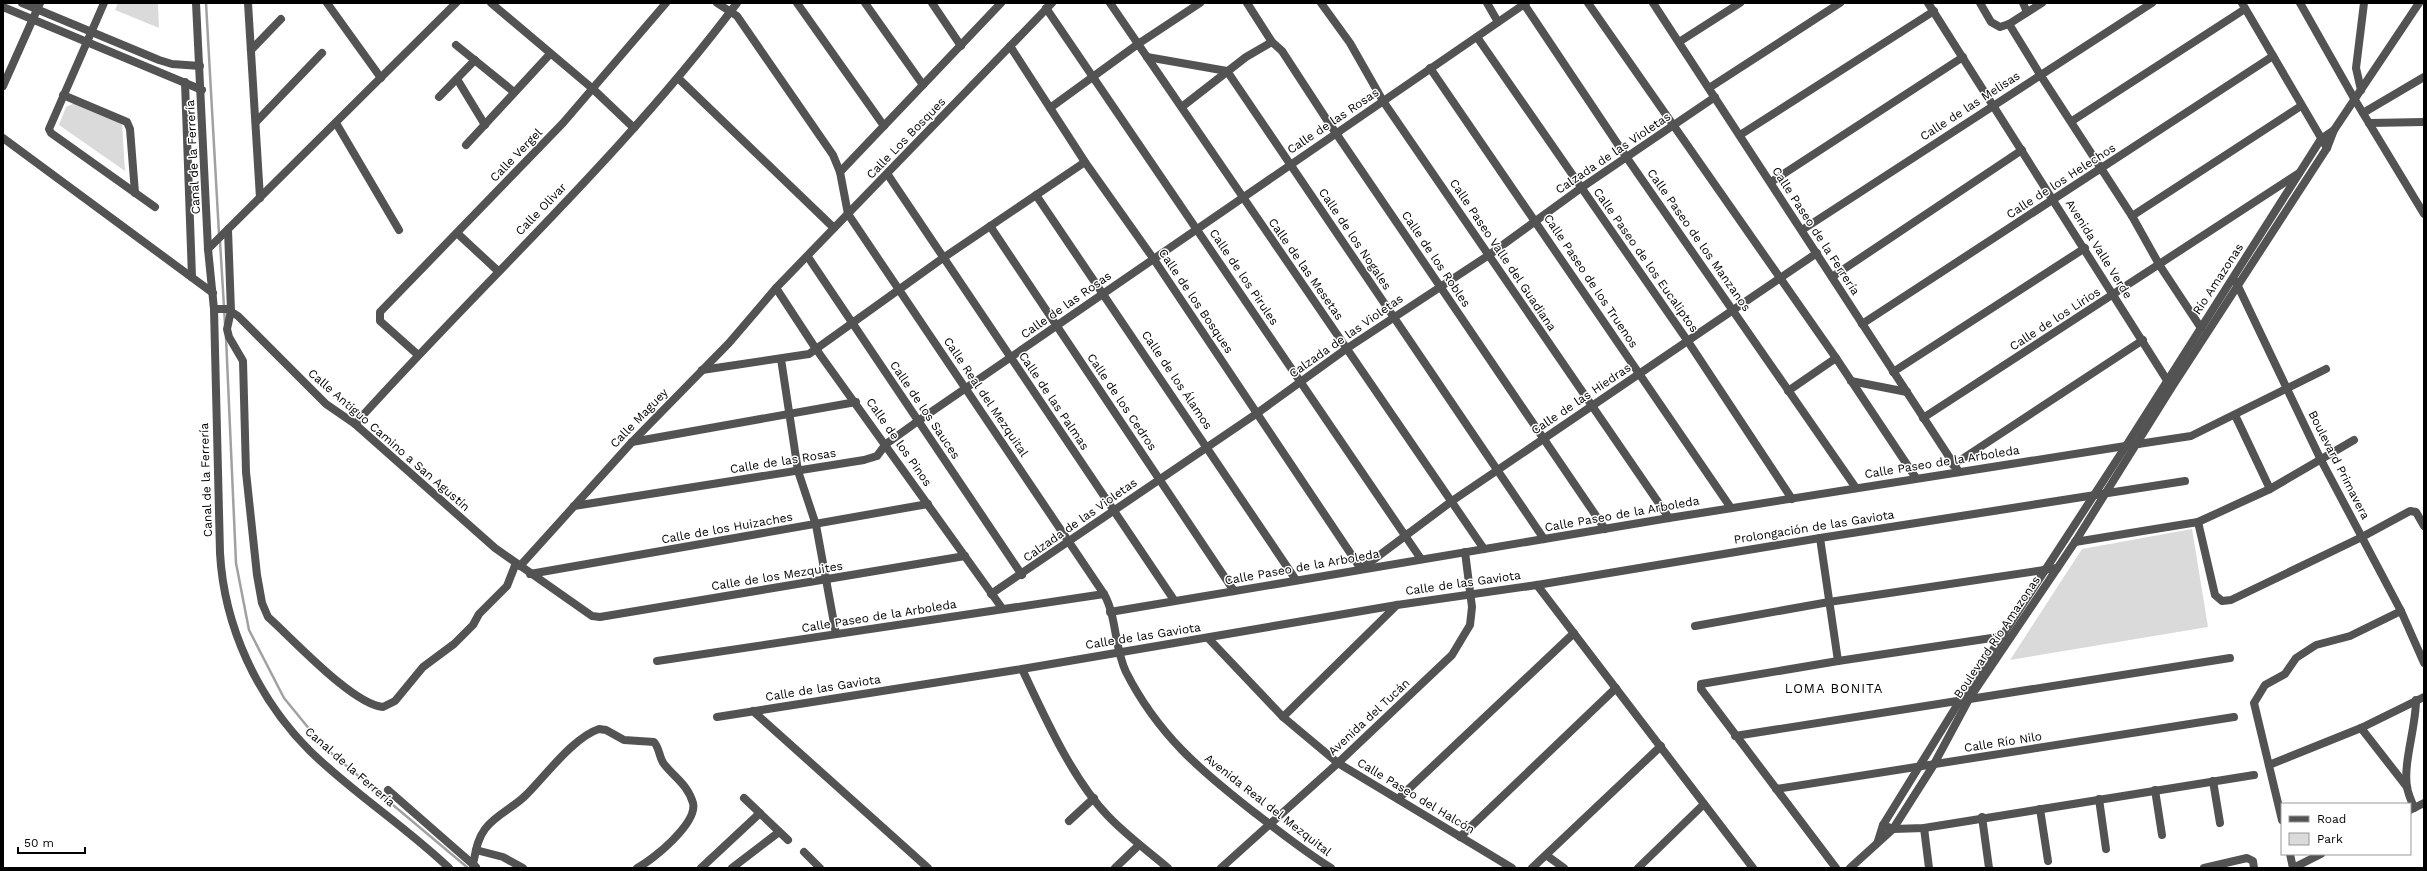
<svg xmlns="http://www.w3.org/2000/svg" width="2427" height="871" viewBox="0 0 2427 871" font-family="'Work Sans',sans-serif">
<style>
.green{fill:#dadada}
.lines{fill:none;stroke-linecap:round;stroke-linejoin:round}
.stream{stroke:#a1a1a1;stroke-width:2.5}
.minor{stroke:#535353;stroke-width:8}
.tertiary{stroke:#535353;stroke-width:8}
.labels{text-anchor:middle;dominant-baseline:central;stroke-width:3;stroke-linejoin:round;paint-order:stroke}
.street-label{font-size:12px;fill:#000;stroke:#fff}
.neighbourhood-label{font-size:13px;letter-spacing:1px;fill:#000;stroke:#fff}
</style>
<rect width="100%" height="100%" fill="#fff"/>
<g class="green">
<path d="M118,3H158L159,28L115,10Z"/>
<path d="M77,102L122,123L125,171L59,125L66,107Z"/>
<path d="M2192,529L2208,627L2010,660L2082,549Z"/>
</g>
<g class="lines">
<g class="stream">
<path d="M206,3L219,234"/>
<path d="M220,241L225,324"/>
<path d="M226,337L236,563L249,630L284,698L324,747L468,868"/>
</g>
<g class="minor">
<path d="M22,3L159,60L172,64L200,66"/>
<path d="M104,3L49,129L51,133L155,207"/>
<path d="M248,3L260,198"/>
<path d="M327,3L381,78"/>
<path d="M491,3L593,89L634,128"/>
<path d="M717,3L737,16L833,155L840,172L848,214"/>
<path d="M797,3L884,126"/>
<path d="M865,3L923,85"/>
<path d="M932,3L961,46"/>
<path d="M1110,3L1484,549"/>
<path d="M1247,3L1272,42L1282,51L1327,120L1605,529"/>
<path d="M1321,3L1350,43L1383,101L1669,518"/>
<path d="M1487,3L1498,22"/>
<path d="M1588,3L1836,358L1916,478"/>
<path d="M1928,3L2170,385"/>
<path d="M1980,3L1991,22L2000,27L2009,24L2042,3"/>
<path d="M2023,3L2027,12"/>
<path d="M2242,3L2327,148"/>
<path d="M1524,4L1627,158L1856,488"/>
<path d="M3,7L202,90"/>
<path d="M1046,8L1421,559"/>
<path d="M2009,24L2041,76L2132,216L2160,266L2201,328"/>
<path d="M1477,37L1687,340L1792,499"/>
<path d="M1679,42L1740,3"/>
<path d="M456,45L514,92"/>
<path d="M1010,46L1085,162L1153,258L1361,569L1452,501L1817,253"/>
<path d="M251,50L281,19"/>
<path d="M1147,57L1227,71L1544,539"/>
<path d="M1430,68L1731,508"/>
<path d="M678,78L834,228"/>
<path d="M457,79L485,125"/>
<path d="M185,82L192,277"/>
<path d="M3,86L40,3"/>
<path d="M1709,88L1840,3"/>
<path d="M2361,90L2356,68L2364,3"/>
<path d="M63,95L127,122L130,129L135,193"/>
<path d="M439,97L475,60"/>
<path d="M1183,106L1246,57L1272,42"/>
<path d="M1050,108L1138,44L1200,3"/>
<path d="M2363,113L2424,77"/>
<path d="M2072,121L2245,9"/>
<path d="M256,122L322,53"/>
<path d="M336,123L399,230"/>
<path d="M2369,123L2424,122"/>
<path d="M1740,135L1934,11"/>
<path d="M3,138L213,293"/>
<path d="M466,145L550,54"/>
<path d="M840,172L1001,3"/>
<path d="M888,175L1174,600"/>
<path d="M1771,182L1963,57"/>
<path d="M1036,195L1296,580"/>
<path d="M2132,216L2301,106"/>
<path d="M990,226L1234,591"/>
<path d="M228,230L231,311L227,329L229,337L243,361L246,472L257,575L262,603L268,617C293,639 352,704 383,707L395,701L423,667L454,644L473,625L479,614L507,586L516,563"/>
<path d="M1802,230L2152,3"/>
<path d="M457,233L498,271"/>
<path d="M208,249L456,3"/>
<path d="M808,257L1022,575"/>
<path d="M1832,277L2022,150"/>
<path d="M2236,282L2321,460L2401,611L2424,663"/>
<path d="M776,288L816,349L1002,608"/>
<path d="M214,309H227L238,316L326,404L355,424L495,548L592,616L600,617L965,556"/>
<path d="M1862,324L2273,56"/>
<path d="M417,354L380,321V312L563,123L666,3"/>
<path d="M781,359L798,471L816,525L836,634"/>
<path d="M702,370L809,354L943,258L1085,162"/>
<path d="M1893,372L2085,248"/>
<path d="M1851,381L1907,392"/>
<path d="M1788,391L1836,358"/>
<path d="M2235,415L2270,489"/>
<path d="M1923,418L2299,173"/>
<path d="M355,424C482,283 623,155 737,3"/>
<path d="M632,442L856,402"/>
<path d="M2138,444L2191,436L2326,369"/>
<path d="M1953,465L2143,340"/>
<path d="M574,506L864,460L877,456L886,444L918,421L1526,3"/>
<path d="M2198,522L2215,595L2222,601L2231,600L2362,537L2410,511L2416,512L2424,526"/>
<path d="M1820,538L1838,661"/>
<path d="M2075,542L2198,522L2270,489L2354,440"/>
<path d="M520,566L632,442L729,343L776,288L1052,3"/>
<path d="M530,574L928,504"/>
<path d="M1537,585L1753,868"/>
<path d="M991,594L1256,414L1346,349L1489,255L1581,188L1715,97"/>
<path d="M1695,626L1829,602L2057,568"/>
<path d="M1208,638L1283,717L1338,763L1512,868"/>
<path d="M657,661L1104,594"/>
<path d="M1022,669C1044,715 1072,779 1108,816C1126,835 1148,851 1168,868"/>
<path d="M753,711L928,868"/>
<path d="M717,717L1022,669L1397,605L1537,585L1820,538L2185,481"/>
<path d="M1283,717L1397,605"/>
<path d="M2361,728L2407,787"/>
<path d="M1735,736L2230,658"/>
<path d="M2269,765L2361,728L2424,697"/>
<path d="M2213,781L2220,823"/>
<path d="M1776,789L2234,717"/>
<path d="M388,790L476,867"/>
<path d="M2155,790L2162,835"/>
<path d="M744,798L788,840"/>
<path d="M1398,799L1574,633"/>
<path d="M2099,799L2106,849"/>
<path d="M2414,808C2412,802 2408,794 2407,787C2403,763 2416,727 2416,700"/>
<path d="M2040,809L2048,861"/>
<path d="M2410,810L2424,803"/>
<path d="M1982,817L1989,868"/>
<path d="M2282,820L2254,703L2265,685L2285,674L2296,658L2316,645L2350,636L2401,611"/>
<path d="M1069,821L1094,798"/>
<path d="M1883,825L1893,829L1924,828L2254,775"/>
<path d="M1924,828L1929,868"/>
<path d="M1460,837L1616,688"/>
<path d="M476,850L503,857L523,868"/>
<path d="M804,852L820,868"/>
<path d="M2290,854L2293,868"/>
<path d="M1546,855L1564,868"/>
<path d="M473,864C476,851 477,840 485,829C495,815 515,807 527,794C546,775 574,737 599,729L606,730L624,740L654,742C660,749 659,758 664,764C675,778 688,785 693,803C698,823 653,860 637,868"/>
<path d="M701,868L760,813"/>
<path d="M732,868L779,832"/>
<path d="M1115,868L1139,845"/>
<path d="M1221,868L1338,763L1452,655L1470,625L1472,607L1465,552"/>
<path d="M1532,868L1661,746"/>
<path d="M1638,868L1704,804"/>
<path d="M1836,868L1701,689V684L1838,661L2005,636"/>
<path d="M2204,868L2247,858L2253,861L2254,868"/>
<path d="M2293,868L2321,854"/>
</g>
<g class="tertiary">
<path d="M196,3L208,249L214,309L220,553C224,627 258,699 310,751C353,793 405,826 449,868"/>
<path d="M1653,3L1959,472"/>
<path d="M2300,3L2355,100L2424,214"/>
<path d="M848,214L1104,594C1117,617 1114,647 1126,672C1158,735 1201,771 1255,813C1280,832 1305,852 1331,868"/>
<path d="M1110,612L1669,518L2138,444"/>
<path d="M1878,841L1883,825L1959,702L2126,446L2321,139L2334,130"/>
<path d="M1850,868L1893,829L1933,766L1969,699L2075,542L2172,387L2327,148L2334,130L2419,3"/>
</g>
</g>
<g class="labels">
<g class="street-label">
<text transform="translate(1970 106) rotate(-33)">Calle de las Melisas</text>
<text transform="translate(1333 121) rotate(-34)">Calle de las Rosas</text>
<text transform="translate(906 138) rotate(-46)">Calle Los Bosques</text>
<text transform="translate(1613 153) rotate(-34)">Calzada de las Violetas</text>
<text transform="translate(516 155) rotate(-46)">Calle Vergel</text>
<text transform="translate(193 157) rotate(-93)">Canal de la Ferrería</text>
<text transform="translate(2061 181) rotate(-33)">Calle de los Helechos</text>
<text transform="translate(541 209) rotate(-46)">Calle Olivar</text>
<text transform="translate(1816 231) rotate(57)">Calle Paseo de la Ferrería</text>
<text transform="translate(1355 239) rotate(56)">Calle de los Nogales</text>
<text transform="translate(1699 240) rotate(55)">Calle Paseo de los Manzanos</text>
<text transform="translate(2099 249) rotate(58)">Avenida Valle Verde</text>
<text transform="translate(1503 255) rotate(56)">Calle Paseo Valle del Guadiana</text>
<text transform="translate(1436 259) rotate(56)">Calle de los Robles</text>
<text transform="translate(1646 260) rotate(55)">Calle Paseo de los Eucaliptos</text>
<text transform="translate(1306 269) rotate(55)">Calle de las Mesetas</text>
<text transform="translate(1244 277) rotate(56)">Calle de los Pirules</text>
<text transform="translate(2218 279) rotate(-57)">Río Amazonas</text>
<text transform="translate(1591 281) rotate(56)">Calle Paseo de los Truenos</text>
<text transform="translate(1196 301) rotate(56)">Calle de los Bosques</text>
<text transform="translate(1066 305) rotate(-35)">Calle de las Rosas</text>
<text transform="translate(2055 319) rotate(-33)">Calle de los Lirios</text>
<text transform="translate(1346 336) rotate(-35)">Calzada de las Violetas</text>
<text transform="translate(1177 380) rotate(56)">Calle de los Álamos</text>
<text transform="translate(986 397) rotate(56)">Calle Real del Mezquital</text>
<text transform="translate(1581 399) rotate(-34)">Calle de las Hiedras</text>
<text transform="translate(1054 401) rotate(56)">Calle de las Palmas</text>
<text transform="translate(1122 402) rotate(56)">Calle de los Cedros</text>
<text transform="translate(925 410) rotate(56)">Calle de los Sauces</text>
<text transform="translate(639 418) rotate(-46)">Calle Maguey</text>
<text transform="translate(389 440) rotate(41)">Calle Antiguo Camino a San Agustín</text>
<text transform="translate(899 442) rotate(55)">Calle de los Pinos</text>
<text transform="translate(783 461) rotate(-9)">Calle de las Rosas</text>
<text transform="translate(1942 462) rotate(-9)">Calle Paseo de la Arboleda</text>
<text transform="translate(2339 465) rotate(63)">Boulevard Primavera</text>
<text transform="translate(206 480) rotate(-92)">Canal de la Ferrería</text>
<text transform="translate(1622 514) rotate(-10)">Calle Paseo de la Arboleda</text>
<text transform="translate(1080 520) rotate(-35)">Calzada de las Violetas</text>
<text transform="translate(1814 527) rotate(-9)">Prolongación de las Gaviota</text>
<text transform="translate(727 528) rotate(-10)">Calle de los Huizaches</text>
<text transform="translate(1302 567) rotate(-10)">Calle Paseo de la Arboleda</text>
<text transform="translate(777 576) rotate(-9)">Calle de los Mezquites</text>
<text transform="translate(1463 583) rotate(-8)">Calle de las Gaviota</text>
<text transform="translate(879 616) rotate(-9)">Calle Paseo de la Arboleda</text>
<text transform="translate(1143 636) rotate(-9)">Calle de las Gaviota</text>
<text transform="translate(1997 637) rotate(-56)">Boulevard Río Amazonas</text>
<text transform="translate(823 688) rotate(-9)">Calle de las Gaviota</text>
<text transform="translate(1369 717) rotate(-43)">Avenida del Tucán</text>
<text transform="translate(2003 742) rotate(-9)">Calle Río Nilo</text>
<text transform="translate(350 767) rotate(41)">Canal de la Ferrería</text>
<text transform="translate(1416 796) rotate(31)">Calle Paseo del Halcón</text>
<text transform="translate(1268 805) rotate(38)">Avenida Real del Mezquital</text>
</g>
<g class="neighbourhood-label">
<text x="1834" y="688">LOMA BONITA</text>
</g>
</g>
<rect width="2427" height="871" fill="none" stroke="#000000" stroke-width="8"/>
<rect x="2281" y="803" width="130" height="52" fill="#ffffff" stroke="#999999"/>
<rect x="2289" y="816" width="20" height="6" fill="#535353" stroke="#999999"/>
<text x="2317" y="823" font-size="12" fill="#000000">Road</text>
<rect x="2289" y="833" width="20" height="12" fill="#dadada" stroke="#999999"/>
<text x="2317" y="843" font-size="12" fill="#000000">Park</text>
<path d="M18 847v6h67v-6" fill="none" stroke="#000000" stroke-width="2"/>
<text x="24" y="847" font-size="12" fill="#000000" stroke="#ffffff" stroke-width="3" paint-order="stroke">50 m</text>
</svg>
